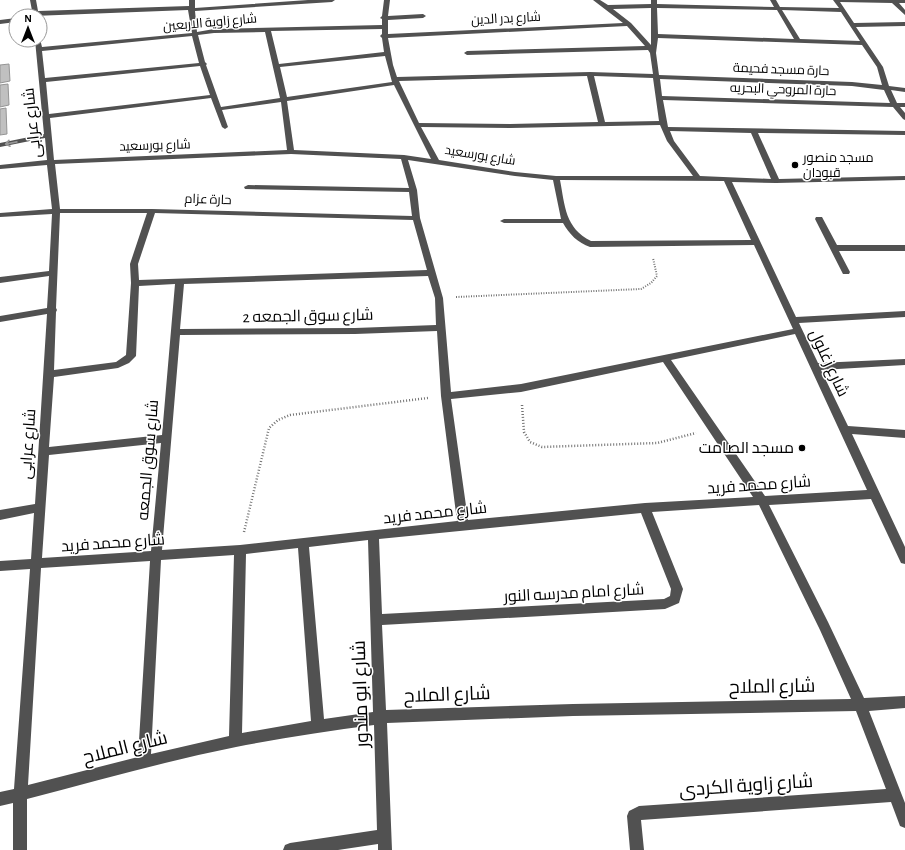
<svg xmlns="http://www.w3.org/2000/svg" width="905" height="850" viewBox="0 0 905 850" font-family="'Alegreya Sans',Cairo,sans-serif">
<style>
.building{fill:#c0c0c0;stroke:#959595}
.lines{fill:none;stroke-linecap:round;stroke-linejoin:round}
.path-far1{stroke:#737373;stroke-width:2;stroke-dasharray:1 1.5;stroke-linecap:butt}
.path{stroke:#737373;stroke-width:2.5;stroke-dasharray:1 2;stroke-linecap:butt}
.minor{fill:#515151;fill-rule:evenodd}
.oneway{stroke:#979797}
.poi-dot{fill:#000;stroke:#fff;stroke-width:1.5}
.labels{text-anchor:middle;dominant-baseline:central;stroke-width:3;stroke-linejoin:round;paint-order:stroke}
.far-street-label{font-size:13px;fill:#000;stroke:#fff}
.far-poi-label{font-size:13px;fill:#000;stroke:#fff;text-anchor:start}
.street-label{font-size:16px;fill:#000;stroke:#fff}
.poi-label{font-size:16px;fill:#000;stroke:#fff;text-anchor:end}
.near-street-label{font-size:19px;fill:#000;stroke:#fff}
</style>
<rect width="100%" height="100%" fill="#fff"/>
<g class="building">
<path d="M9,64L10,81L0,83V65Z"/>
<path d="M8,84L9,105L0,107V85Z"/>
<path d="M6,108L7,134L0,135V109Z"/>
</g>
<g class="lines">
<path class="path-far1" d="M456,297L641,289L651,283L657,276L653,258"/>
<g class="path">
<path d="M522,405L524,432L530,442L542,447L657,443L696,433"/>
<path d="M244,532L269,428L278,420L290,415L428,398"/>
</g>
<g class="minor">
<path d="M30,0H36L38,11L189,6V0H195V8L308,0H335L332,2L195,11L197,32L214,29L382,25V19L380,18L382,16L384,0H390L388,16L423,14L426,16L423,18L388,20V34L623,23L593,0H600L608,5L651,4V0H657V4L774,7L770,0H776L780,7L839,8L833,0H905V3H899L905,10V15L892,3L840,2L854,23L905,22V26L856,27L883,67L889,86L905,88V92L891,90L897,103H905V107H900L905,113V120L903,119L893,107L663,100L668,127L905,131V135L758,133L779,179L905,176V180L776,183L732,182L796,317L905,311V317L799,323L818,363L905,359V365L821,370L848,426L905,430V438L852,434L905,547V564L901,563L871,499L769,505L828,622L864,698L905,696V708L869,711L905,803V828L900,826L891,802L641,820L644,850H630L627,816L629,811L639,806L886,789L856,711L573,716L387,723L392,850H378V844L338,850H283L285,845L290,843L377,830L374,725C328,731 282,738 236,747C166,761 96,781 27,799V850H13V803L0,806V792L14,789L30,569L0,571V561L31,559L34,513L0,520V510L35,504L47,314L0,322V316L47,308L49,276L0,283V277L49,271L52,214L0,217V213L52,209L47,165L0,169V165L47,160L45,138L0,147V143L44,134L35,40H40V39L42,47L192,33L188,10L33,16ZM651,8V45L631,23L613,9ZM657,8L777,10L794,39L658,34ZM782,10L841,12L860,41L800,39ZM627,26L645,46L467,51L464,53L467,55L648,50L650,53L653,74L590,72L397,77L393,65L388,38ZM382,29V34L380,36L382,38L384,52L279,64L271,31ZM265,32L280,98L221,107L206,65L207,64L205,62L198,35L214,33ZM192,36L199,63L45,78L42,51ZM658,38L862,45L877,67L882,85L852,82L659,75L656,53ZM385,56L392,82L287,97L280,67ZM200,66L210,95L49,114L46,82ZM587,76L598,122L510,124L419,123L399,81ZM594,76L653,78L659,121L605,122ZM660,79L852,86L884,90L890,103L662,96ZM394,85L431,159L404,155L294,150L287,101ZM211,98L222,127L225,129L228,127L222,110L281,102L287,150L54,160L50,118ZM660,125L667,141L693,176H556L515,172L439,160L421,127L510,128ZM670,131L751,133L771,179L700,176L674,141ZM291,154L401,159L409,188L248,185L244,187L245,189L409,192L412,216L152,209H60L55,164ZM408,160L515,176L553,180L561,219H504L500,221L504,223H563C569,234 578,243 590,247L754,245L793,329L521,384L451,392L443,298L420,218L417,190ZM560,180L724,181L751,240L591,241C565,228 565,206 560,180ZM60,213H147L130,264L131,283L126,355L116,362L54,370L56,312L57,310L56,308ZM155,213L413,220L427,270L139,280L138,264ZM428,276L435,298L436,325L355,328L180,329L184,284ZM175,284L162,435L49,447L54,377L118,368L129,363L136,356L139,286ZM437,331L441,396L457,521L240,545L162,550L180,335L355,334ZM795,334L867,490L765,496L671,360ZM663,362L753,497L645,503L468,520L451,399L521,392ZM161,443L151,551L42,558L49,455ZM759,505L820,630L851,699L573,704L386,710L382,625L665,609L679,603L683,589L652,512ZM641,513L671,589L670,596L664,599L382,614L379,539ZM368,540L373,712L324,719L309,547ZM298,548L311,721L242,733L246,554ZM234,555L229,736L151,754L161,560ZM150,561L138,757L28,785L41,568Z"/>
<path d="M16,18V22L0,24V20Z"/>
<path d="M816,217H822L837,245H905V251H839L850,272L849,274H843L815,219Z"/>
</g>
</g>
<defs><path id="oneway-shaft" d="M-6 0H5M1.5-3L5.5 0L1.5 3" fill="none" stroke-width="1.6" stroke-linecap="round" stroke-linejoin="round"/></defs>
<use class="oneway" href="#oneway-shaft" transform="translate(11 143) rotate(169)"/>
<g class="poi-dot">
<circle cx="795" cy="165" r="4"/>
<circle cx="802" cy="448" r="4"/>
</g>
<g class="labels">
<g class="far-street-label">
<text transform="translate(506 19) rotate(-3)">شارع بدر الدين</text>
<text transform="translate(210 23) rotate(-5)">شارع زاوية الاربعين</text>
<text transform="translate(781 70) rotate(2)">حارة مسجد فحيمة</text>
<text transform="translate(783 90) rotate(2)">حارة المروحي البحريه</text>
<text transform="translate(155 146) rotate(-2)">شارع بورسعيد</text>
<text transform="translate(480 156) rotate(9)">شارع بورسعيد</text>
<text transform="translate(208 200) rotate(2)">حارة عزام</text>
</g>
<g class="far-poi-label">
<text x="803" y="158">مسجد منصور<tspan x="803" dy="15">قبودان</tspan></text>
</g>
<g class="street-label">
<text transform="translate(32 123) rotate(-96)">شارع عرابى</text>
<text transform="translate(308 316) rotate(-1)">شارع سوق الجمعه 2</text>
<text transform="translate(829 363) rotate(65)">شارع زغلول</text>
<text transform="translate(28 444) rotate(-86)">شارع عرابى</text>
<text transform="translate(148 460) rotate(-85)">شارع سوق الجمعه</text>
<text transform="translate(759 485) rotate(-4)">شارع محمد فريد</text>
<text transform="translate(435 513) rotate(-6)">شارع محمد فريد</text>
<text transform="translate(113 543) rotate(-4)">شارع محمد فريد</text>
<text transform="translate(574 593) rotate(-3)">شارع امام مدرسه النور</text>
</g>
<g class="poi-label">
<text x="794" y="448">مسجد الصامت</text>
</g>
<g class="near-street-label">
<text transform="translate(772 687) rotate(-1)">شارع الملاح</text>
<text transform="translate(361 694) rotate(-92)">شارع ابو مندور</text>
<text transform="translate(447 695) rotate(-2)">شارع الملاح</text>
<text transform="translate(125 748) rotate(-14)">شارع الملاح</text>
<text transform="translate(746 786) rotate(-4)">شارع زاوية الكردى</text>
</g>
</g>
<g transform="translate(28 28)"><circle r="19" fill="#ffffff" stroke="#999999"/>
<path d="M0-3L7 15L0 10L-7 15Z" fill="#000000"/>
<text y="-6" font-size="11" font-weight="bold" text-anchor="middle" fill="#000000">N</text>
</g>
</svg>
